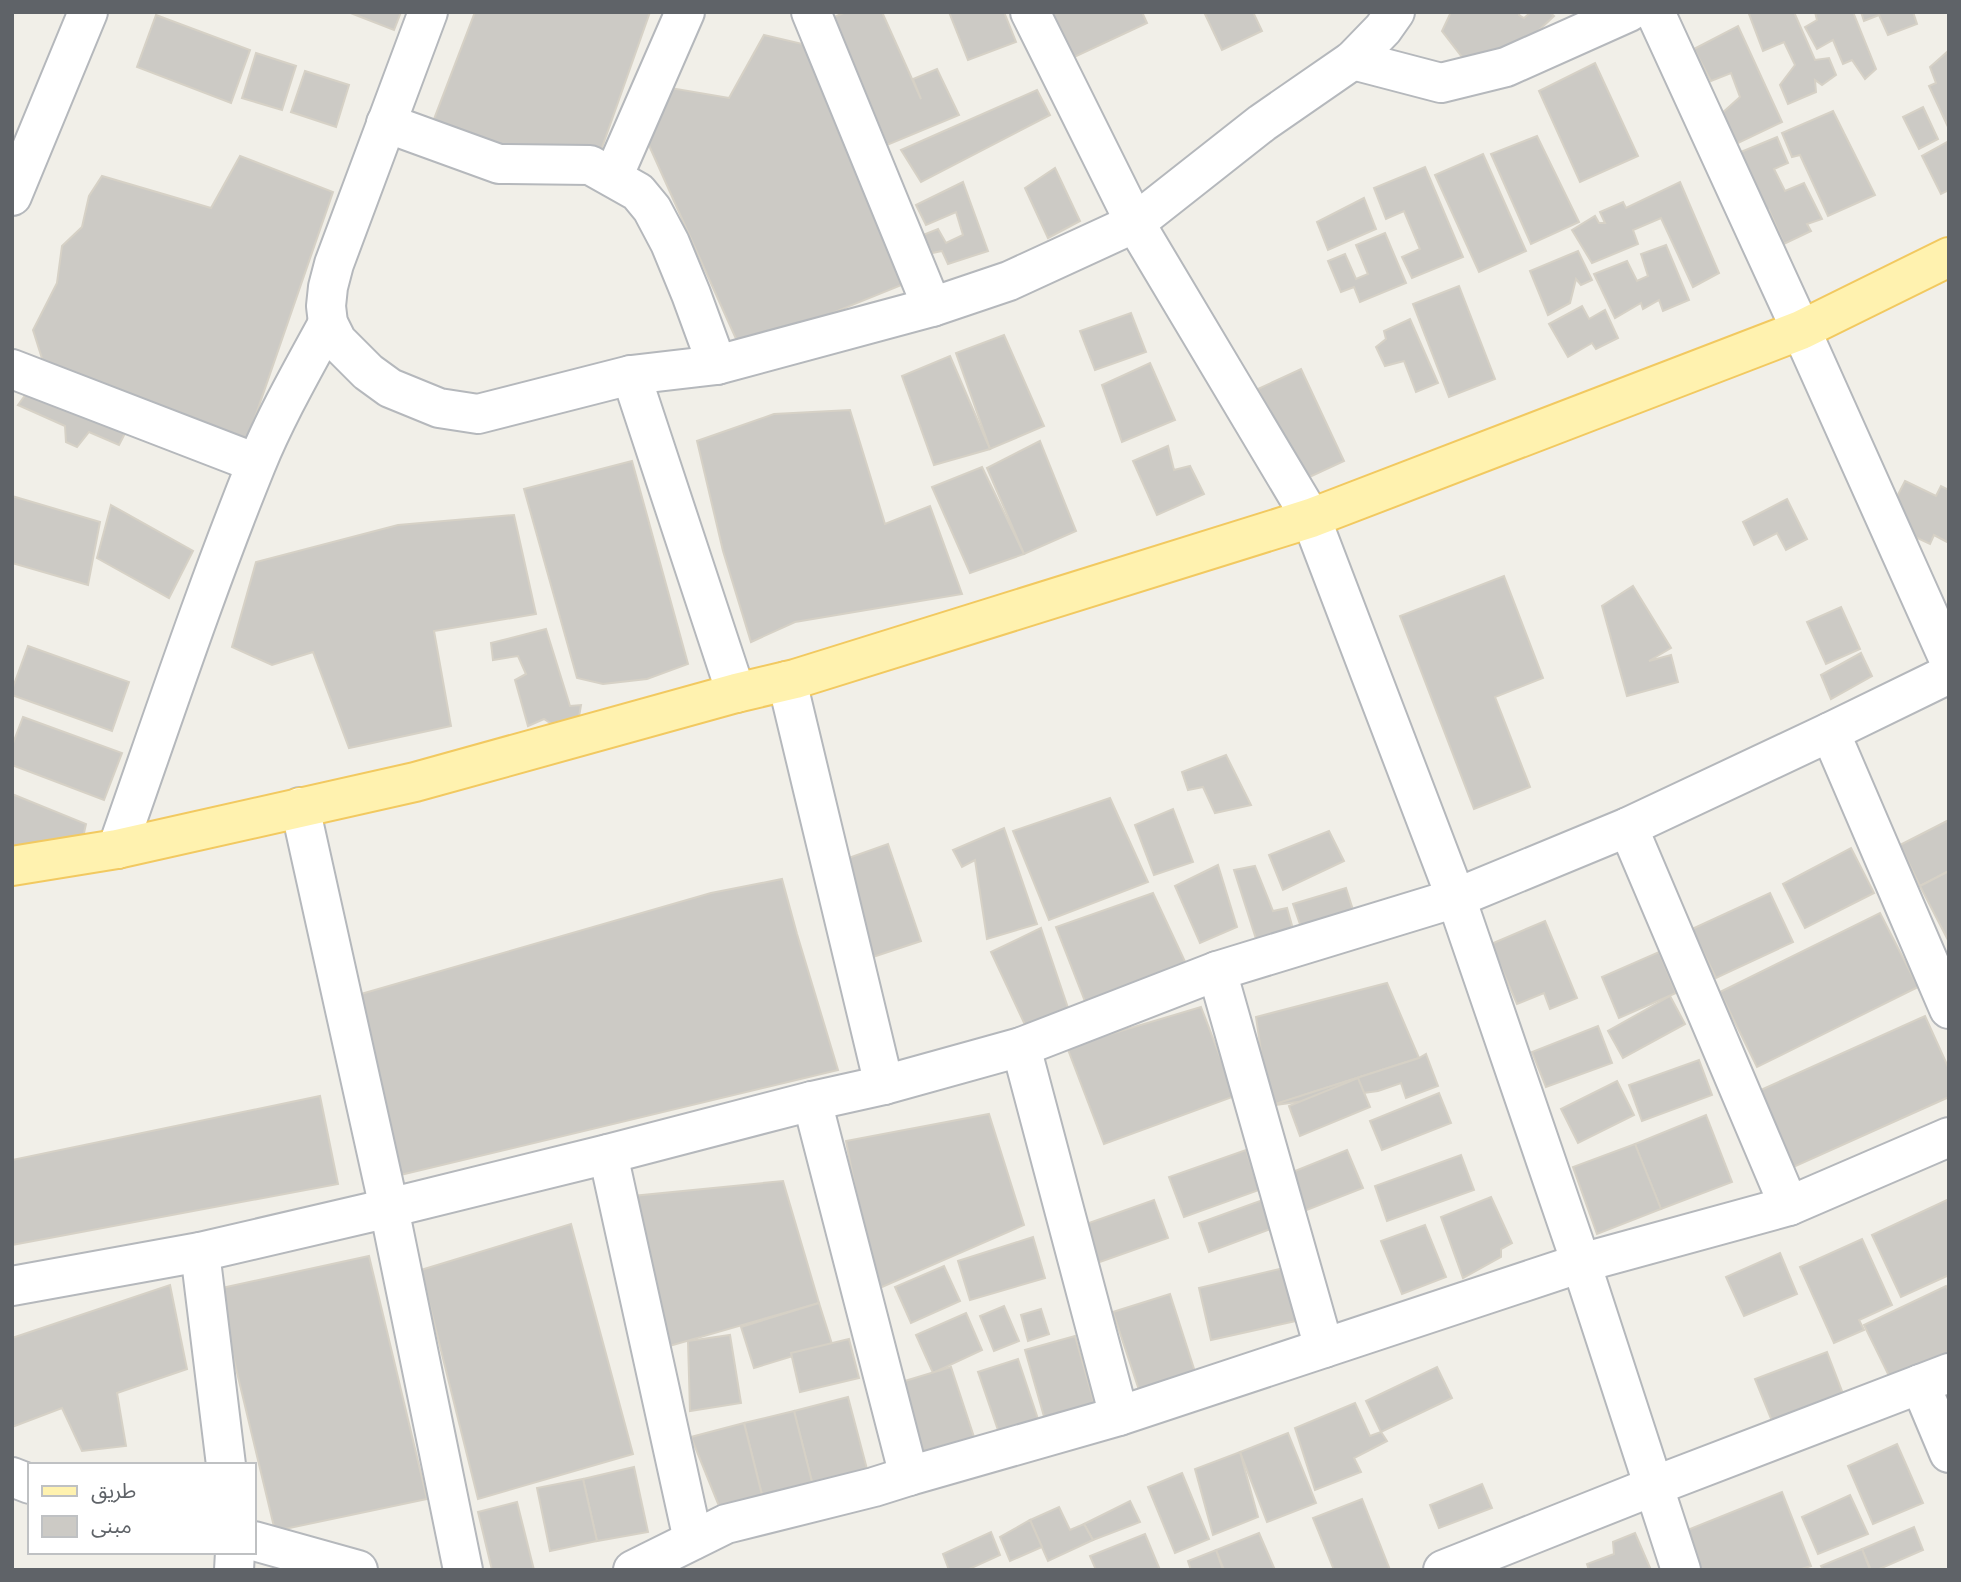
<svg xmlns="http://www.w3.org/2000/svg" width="1961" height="1582" viewBox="0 0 1961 1582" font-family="Karla,'Noto Sans Arabic',sans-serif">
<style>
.building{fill:#cccac5;stroke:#d6d1c6;stroke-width:2}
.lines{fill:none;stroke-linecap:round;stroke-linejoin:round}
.minor-casing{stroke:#b5b8bc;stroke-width:42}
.major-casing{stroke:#f2c960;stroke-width:42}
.minor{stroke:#fff;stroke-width:38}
.major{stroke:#fff2af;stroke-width:38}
</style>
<rect width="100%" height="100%" fill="#f1efe8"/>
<g class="building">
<path d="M348,12H401L394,30Z"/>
<path d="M475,12H650L599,156H507L431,127Z"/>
<path d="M846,12H882L921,99L913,79L937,69L959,115L887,145L834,17Z"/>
<path d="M949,12H1004L1016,42L968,60Z"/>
<path d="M1048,12H1142L1147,23L1068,60Z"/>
<path d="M1204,12H1253L1262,31L1222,50Z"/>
<path d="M1451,12H1520L1519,15L1524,18L1531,12H1549L1554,16L1521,47L1469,66L1442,31Z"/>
<path d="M1753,12H1794L1815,60L1829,58L1836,75L1822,85L1815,80L1816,92L1788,104L1780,85L1795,65L1784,42L1763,51L1749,14Z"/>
<path d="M1815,12H1853L1876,69L1865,79L1852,60L1843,64L1833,40L1817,49L1805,27L1817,20Z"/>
<path d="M1861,12H1913L1917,24L1888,35L1879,15L1864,21Z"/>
<path d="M156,15L250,50L231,103L137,67Z"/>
<path d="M1738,26L1782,122L1736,144L1721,114L1740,97L1731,73L1711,81L1694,49Z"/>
<path d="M764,35L807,45L904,284L741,350L647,141L671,88L729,98Z"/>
<path d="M1947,52L1949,57V129L1929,86L1936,83L1930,67Z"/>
<path d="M256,53L296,66L282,110L242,98Z"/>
<path d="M1595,63L1638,156L1580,182L1539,91Z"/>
<path d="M305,71L349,85L336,127L291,112Z"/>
<path d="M1037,90L1050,115L921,182L901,150Z"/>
<path d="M1923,107L1938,139L1919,149L1903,117Z"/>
<path d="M1833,111L1875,195L1828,216L1800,155L1792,157L1782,133Z"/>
<path d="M1537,136L1579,222L1531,244L1491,154Z"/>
<path d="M1777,137L1788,163L1774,169L1785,191L1804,183L1822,219L1807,224L1811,231L1784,244L1769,210L1763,212L1731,156Z"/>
<path d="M1949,141V190L1941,194L1922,156Z"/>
<path d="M1483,154L1526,251L1479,272L1435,175Z"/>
<path d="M240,156L333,192L244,449L135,414L119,445L89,432L77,447L66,442L65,426L18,405L45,368L33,330L57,283L62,246L82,227L89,196L102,176L211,208Z"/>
<path d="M1425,167L1463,257L1412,278L1402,257L1420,249L1404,211L1386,219L1374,188Z"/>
<path d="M1055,168L1080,221L1048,238L1025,188Z"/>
<path d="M963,182L988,251L948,264L942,251L932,253L923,235L938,229L946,243L963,235L956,212L926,225L916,205Z"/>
<path d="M1680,182L1719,273L1693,287L1661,218L1633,230L1638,244L1592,263L1572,230L1595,216L1599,223H1605L1600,212L1623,202L1626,208Z"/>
<path d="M1364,198L1376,229L1328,250L1317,222Z"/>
<path d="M1385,233L1406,283L1360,302L1354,287L1341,292L1328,261L1345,254L1356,279L1368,274L1356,245Z"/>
<path d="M1666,245L1689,300L1663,311L1659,300L1643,309L1641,303L1615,318L1594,274L1627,261L1637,281L1648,276L1641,254Z"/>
<path d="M1578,251L1592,280L1581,285L1576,279L1570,303L1548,315L1530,271Z"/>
<path d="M1459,286L1495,379L1449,397L1413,304Z"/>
<path d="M1582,306L1589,319L1605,310L1618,338L1596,349L1592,343L1568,357L1549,324Z"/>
<path d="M1131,313L1146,352L1095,370L1080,331Z"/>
<path d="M1410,319L1438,383L1416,392L1404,361L1385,366L1376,347L1386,339L1384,331Z"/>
<path d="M1004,335L1044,426L990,449L956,353Z"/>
<path d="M950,356L990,449L934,465L902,376Z"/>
<path d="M1150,363L1175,420L1122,442L1102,385Z"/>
<path d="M1301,369L1344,461L1301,481L1258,389Z"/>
<path d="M850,410L885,524L930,506L962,594L795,622L751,642L723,551L697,441L774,414Z"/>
<path d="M1040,441L1076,531L1024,554L987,468Z"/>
<path d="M1168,446L1174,470L1190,466L1204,494L1157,515L1133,461Z"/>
<path d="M632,461L688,664L647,679L603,684L577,678L524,489Z"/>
<path d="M982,467L1024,554L970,573L932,487Z"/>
<path d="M1905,481L1936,496L1941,486L1949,490V543L1934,535L1930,544L1900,530L1888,514Z"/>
<path d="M12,496L100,522L88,585L12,563Z"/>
<path d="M1787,499L1807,539L1786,550L1777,533L1754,545L1743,522Z"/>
<path d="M111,505L193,551L169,598L97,558Z"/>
<path d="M514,515L536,614L434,631L451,726L349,748L313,652L272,665L232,647L256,562L398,525Z"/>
<path d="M1504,576L1543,678L1495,697L1530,787L1474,809L1400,616Z"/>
<path d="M1633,586L1671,648L1649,661L1671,655L1678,682L1627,696L1602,606Z"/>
<path d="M1841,607L1860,649L1826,664L1807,622Z"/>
<path d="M546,629L570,706L581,705L579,717L553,725L544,719L528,726L515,680L526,674L518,656L493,660L491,643Z"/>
<path d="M28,646L129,682L112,731L12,695V690Z"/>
<path d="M1861,653L1872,676L1831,699L1821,675Z"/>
<path d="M23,717L122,753L104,800L12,765V746Z"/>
<path d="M1226,755L1251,805L1215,813L1203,787L1188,790L1182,772Z"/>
<path d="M12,794L86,824L81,846L12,851Z"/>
<path d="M1110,798L1148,882L1049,920L1013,831Z"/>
<path d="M1173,809L1193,862L1154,875L1135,825Z"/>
<path d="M1949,820V871L1920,886L1900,845Z"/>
<path d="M1004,828L1037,924L987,939L975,860L962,867L953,850Z"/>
<path d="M1329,831L1344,861L1283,890L1269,855Z"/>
<path d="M888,844L921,941L870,958L837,862Z"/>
<path d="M1851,848L1874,893L1805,928L1783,884Z"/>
<path d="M1218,865L1237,927L1200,943L1175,886Z"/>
<path d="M1255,866L1273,911L1287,908L1293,929L1258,945L1234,870Z"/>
<path d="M1949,871V942L1920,886Z"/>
<path d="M782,879L797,934L838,1070L392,1177L361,994L711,893Z"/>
<path d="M1346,888L1355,916L1303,933L1293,904Z"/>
<path d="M1153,893L1187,966L1086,1004L1056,927Z"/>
<path d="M1770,893L1793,942L1716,978L1692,929Z"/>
<path d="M1880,913L1918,987L1757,1067L1720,992Z"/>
<path d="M1545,921L1577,998L1550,1009L1544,993L1517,1004L1491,944Z"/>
<path d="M1041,928L1068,1008L1026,1027L991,952Z"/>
<path d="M1659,952L1676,993L1619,1018L1602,977Z"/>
<path d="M1387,983L1419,1058L1269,1106L1256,1017Z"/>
<path d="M1670,996L1685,1024L1623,1058L1608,1031Z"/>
<path d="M1201,1007L1235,1096L1104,1144L1067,1047Z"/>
<path d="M1925,1016L1949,1069V1097L1789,1169L1754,1093Z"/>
<path d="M1598,1026L1612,1063L1546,1087L1532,1052Z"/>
<path d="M1426,1054L1438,1086L1406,1098L1401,1083L1378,1091L1269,1106L1419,1058Z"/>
<path d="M1699,1060L1712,1095L1642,1121L1629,1085Z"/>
<path d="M1358,1078L1370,1107L1300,1136L1289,1106Z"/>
<path d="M1617,1081L1634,1115L1578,1143L1561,1109Z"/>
<path d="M1439,1093L1451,1123L1382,1150L1370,1121Z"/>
<path d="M320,1096L338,1184L12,1245V1160Z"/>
<path d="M989,1114L1024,1225L875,1290L846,1141Z"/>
<path d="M1706,1115L1732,1182L1661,1209L1635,1144Z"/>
<path d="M1635,1144L1661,1209L1597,1234L1573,1167Z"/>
<path d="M1246,1150L1259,1190L1184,1217L1169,1177Z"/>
<path d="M1347,1150L1363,1188L1294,1215L1280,1177Z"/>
<path d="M1461,1155L1474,1190L1387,1221L1375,1186Z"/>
<path d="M783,1181L819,1303L666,1347L633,1196Z"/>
<path d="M1271,1197L1281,1225L1209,1252L1199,1223Z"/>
<path d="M1491,1197L1512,1243L1501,1249V1257L1463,1278L1441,1217Z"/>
<path d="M1949,1199V1275L1901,1297L1872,1235Z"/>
<path d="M1154,1200L1168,1238L1097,1263L1083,1225Z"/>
<path d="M571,1224L633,1454L478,1499L421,1270Z"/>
<path d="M1425,1225L1446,1277L1402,1294L1381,1241Z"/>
<path d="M1033,1237L1045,1278L970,1300L958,1261Z"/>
<path d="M1862,1239L1892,1305L1859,1320L1864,1330L1834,1343L1800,1267Z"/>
<path d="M1780,1253L1797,1294L1744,1316L1726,1277Z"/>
<path d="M369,1256L427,1499L275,1531L217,1289Z"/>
<path d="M944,1266L960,1301L911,1323L895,1287Z"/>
<path d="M1284,1268L1296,1321L1211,1340L1199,1288Z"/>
<path d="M170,1285L187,1369L117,1393L126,1446L82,1451L62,1408L12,1427V1338Z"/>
<path d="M1946,1286L1949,1291V1366L1893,1384L1864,1325Z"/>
<path d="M1170,1294L1197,1378L1141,1396L1113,1312Z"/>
<path d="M819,1303L832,1344L754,1368L741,1327Z"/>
<path d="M1004,1306L1019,1341L994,1351L980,1316Z"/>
<path d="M1041,1309L1049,1334L1028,1341L1021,1315Z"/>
<path d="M966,1313L982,1350L933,1373L916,1335Z"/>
<path d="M730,1335L741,1403L690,1411L688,1341Z"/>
<path d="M1075,1336L1095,1406L1045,1420L1025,1350Z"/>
<path d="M849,1339L859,1378L800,1392L791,1353Z"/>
<path d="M1827,1352L1845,1399L1774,1426L1755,1379Z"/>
<path d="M1018,1359L1042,1431L999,1433L978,1372Z"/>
<path d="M951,1367L976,1443L920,1460L895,1384Z"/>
<path d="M1437,1367L1452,1398L1381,1432L1366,1401Z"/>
<path d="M848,1397L867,1469L812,1482L794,1411Z"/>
<path d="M1355,1403L1370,1436L1381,1432L1387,1441L1354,1458L1361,1472L1315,1490L1295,1428Z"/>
<path d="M794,1411L812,1482L762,1495L744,1423Z"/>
<path d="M744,1423L762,1495L719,1506L691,1437Z"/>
<path d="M1288,1433L1316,1503L1267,1522L1240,1452Z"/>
<path d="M1897,1444L1923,1503L1873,1524L1848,1466Z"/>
<path d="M1240,1452L1258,1517L1213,1535L1195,1469Z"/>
<path d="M634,1467L648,1532L597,1541L583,1479Z"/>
<path d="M1182,1473L1209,1539L1175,1553L1148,1487Z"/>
<path d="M583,1479L597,1541L550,1551L537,1488Z"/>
<path d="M1482,1484L1492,1508L1439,1528L1430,1505Z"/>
<path d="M1782,1492L1811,1566L1798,1570H1698L1685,1531Z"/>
<path d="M1850,1495L1868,1534L1818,1554L1802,1517Z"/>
<path d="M1362,1499L1390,1570H1334L1313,1518Z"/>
<path d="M1130,1501L1140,1522L1093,1540L1084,1524Z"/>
<path d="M517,1502L534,1570H492L478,1512Z"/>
<path d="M1059,1507L1070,1530L1084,1524L1093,1540L1048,1561L1030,1520Z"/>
<path d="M1030,1520L1042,1547L1010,1561L1000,1537Z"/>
<path d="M1914,1527L1923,1550L1877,1570H1871L1862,1549Z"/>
<path d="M991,1532L1000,1555L967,1570H949L943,1554Z"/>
<path d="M1259,1533L1275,1570H1224L1216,1550Z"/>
<path d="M1635,1533L1651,1570H1589L1587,1564L1614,1554L1613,1542Z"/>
<path d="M1145,1534L1160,1570H1096L1090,1556Z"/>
<path d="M1862,1549L1870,1570H1823L1821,1566Z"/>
<path d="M1216,1550L1223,1570H1191L1188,1561Z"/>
</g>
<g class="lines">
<g class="minor-casing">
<g id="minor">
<path d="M428,12L334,264L328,287L326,306L328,323L337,341L368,372L390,388L439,408L478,414L631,375L717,365L932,307L1009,281L1135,223L1262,123L1353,60L1383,29L1395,12"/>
<path d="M811,12L932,307"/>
<path d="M1030,12L1135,223L1311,518L1456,898L1581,1263L1681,1570"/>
<path d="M1655,12L1801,330L1949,660"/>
<path d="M1353,60L1441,83L1506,67L1629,12"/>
<path d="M386,123L499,164L590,165L638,192L652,209L670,243L691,294L717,365"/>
<path d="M613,177L685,12"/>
<path d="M12,196L88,12"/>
<path d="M12,369L256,463"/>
<path d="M631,375L736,693"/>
<path d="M787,681L884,1085"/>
<path d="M1830,732L1949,1009"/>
<path d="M300,807L389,1208L463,1570"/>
<path d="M1628,827L1789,1206"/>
<path d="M117,849C162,721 205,591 256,465C276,416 303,369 328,323"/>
<path d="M1217,971L1324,1348"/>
<path d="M1021,1047L1119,1416"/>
<path d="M812,1101L909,1476"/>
<path d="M608,1154L693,1540"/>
<path d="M200,1252L226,1465"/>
<path d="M12,1286L200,1252L389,1208L608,1154L812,1101L884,1085L1021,1047L1217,971L1456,898L1628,827L1830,732L1949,674"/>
<path d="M1920,1384L1949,1453"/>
<path d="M12,1477L30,1484"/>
<path d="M254,1541L358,1570"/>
<path d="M234,1570L235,1552"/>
<path d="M633,1570L726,1524L874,1487L909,1476L1119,1416L1581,1263L1789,1206L1949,1137"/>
<path d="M1443,1570L1654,1486L1949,1373"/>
</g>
</g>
<g class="major-casing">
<path id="major" d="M12,866L117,849L415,782L736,693L795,679L1311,518L1801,330L1949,257"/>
</g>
<use href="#minor" class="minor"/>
<use href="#major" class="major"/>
</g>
<rect width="1961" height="1582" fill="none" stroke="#5f6368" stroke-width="28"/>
<rect x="28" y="1463" width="228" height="91" fill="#ffffff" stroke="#bfc1c3" stroke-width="2"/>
<rect x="42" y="1486" width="35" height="10" fill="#fff2af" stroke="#bfc1c3" stroke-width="2"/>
<text x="91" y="1498" font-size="21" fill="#5f6368">طريق</text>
<rect x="42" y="1516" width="35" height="21" fill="#cccac5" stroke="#bfc1c3" stroke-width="2"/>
<text x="91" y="1533" font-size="21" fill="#5f6368">مبنى</text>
</svg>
